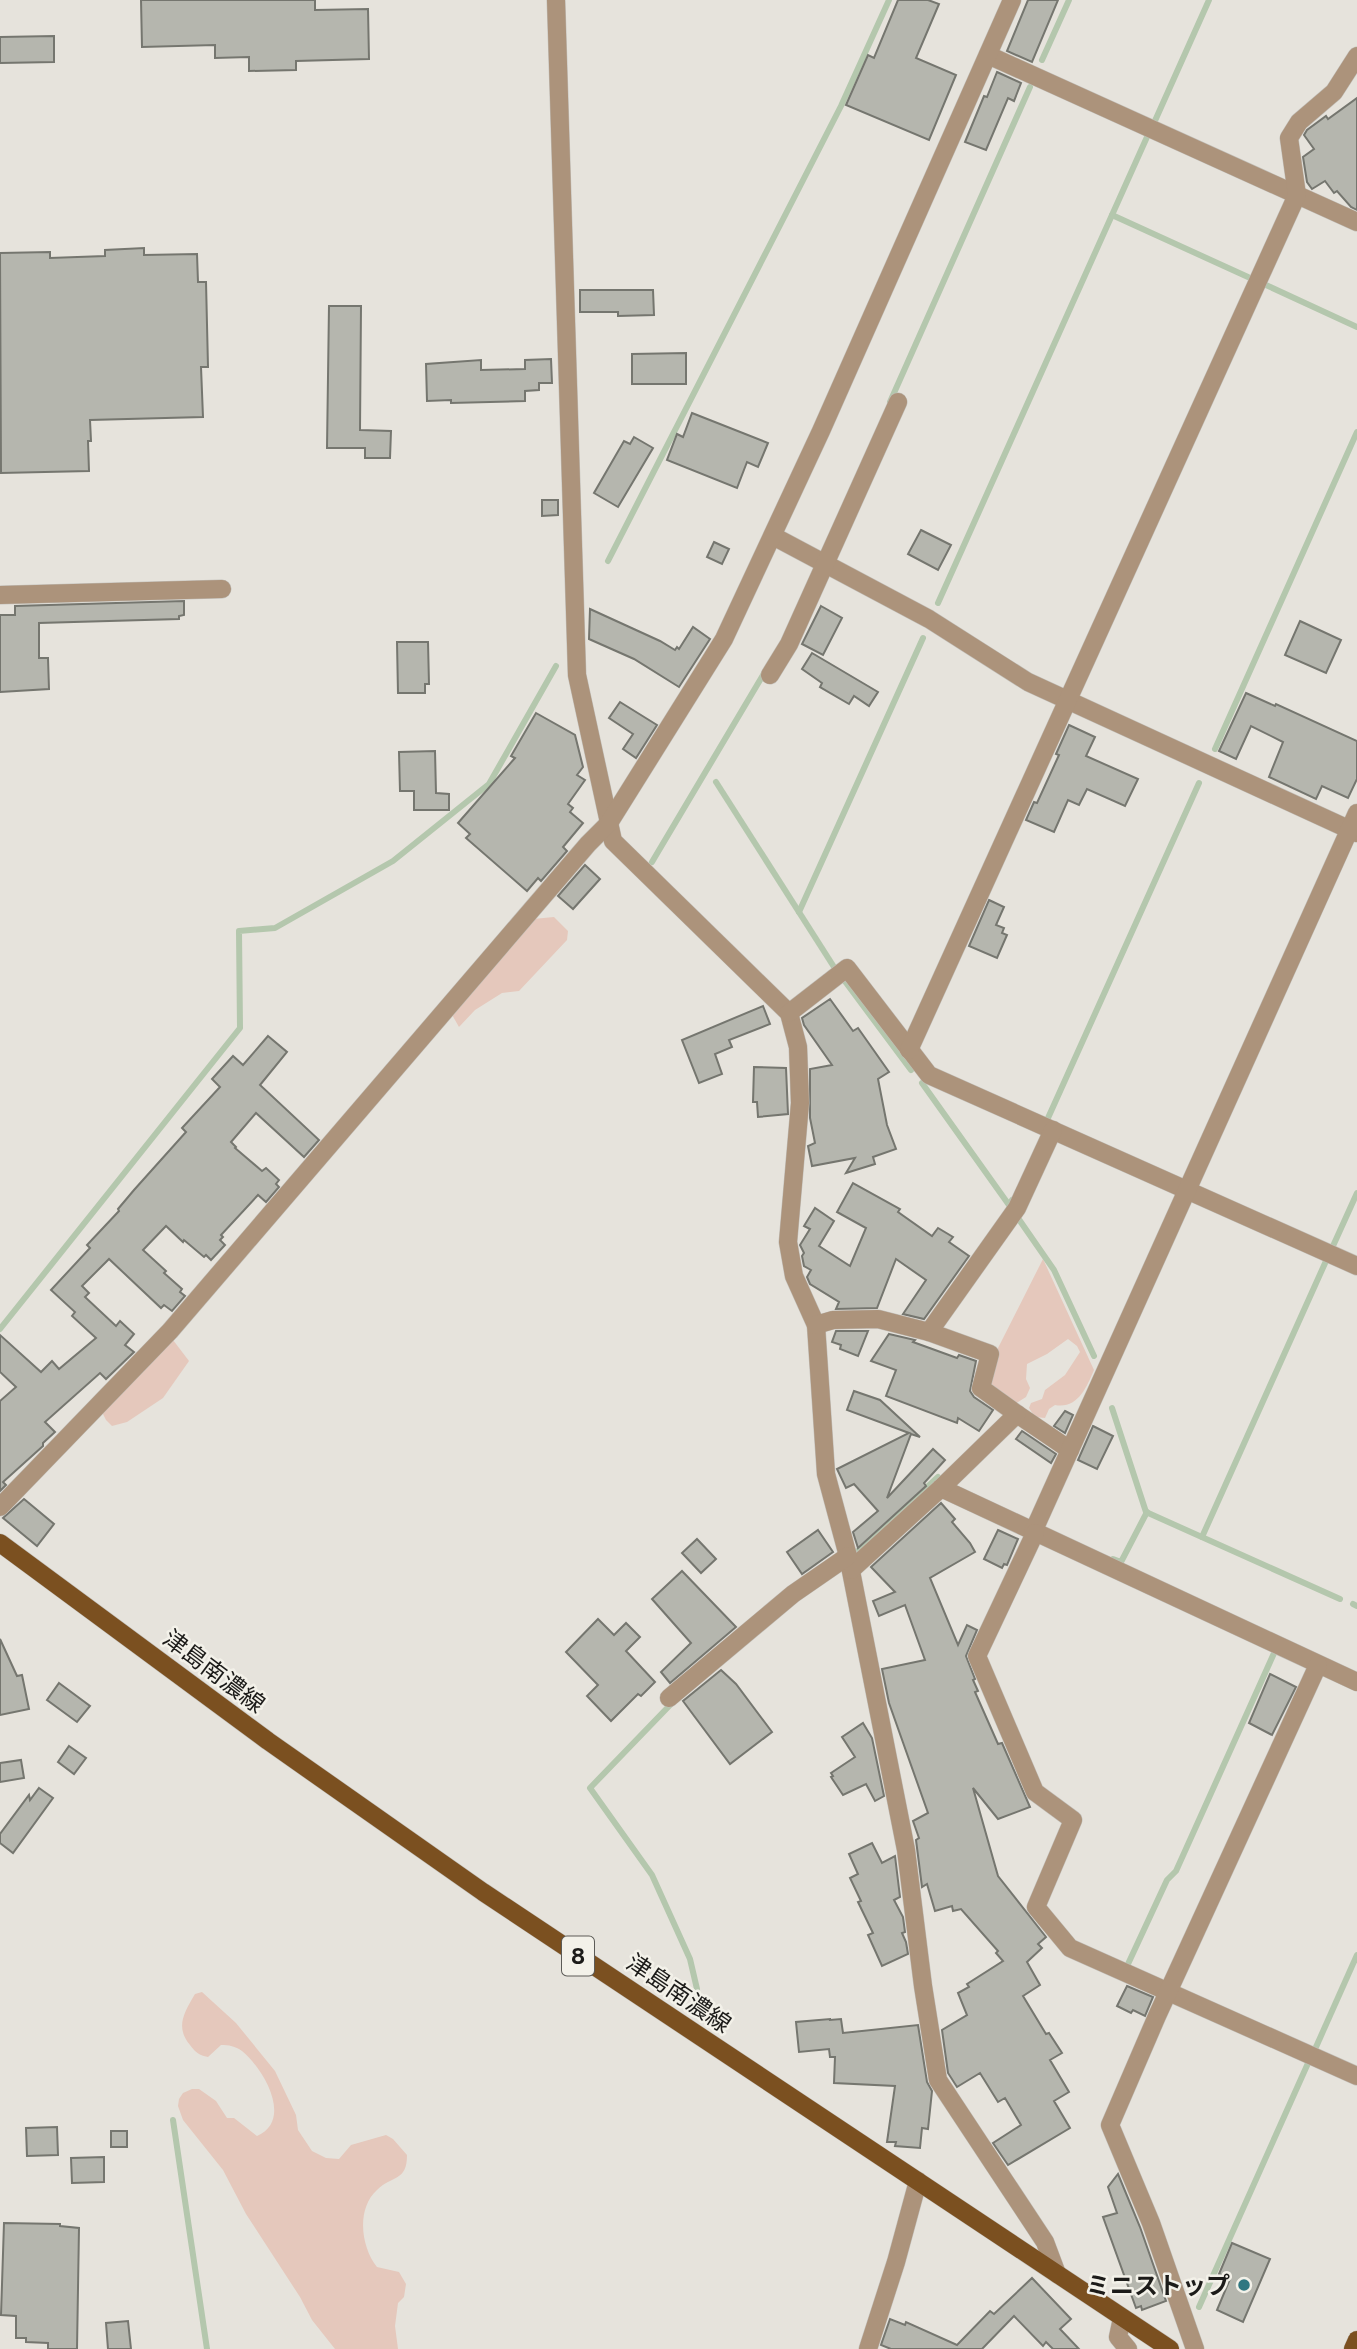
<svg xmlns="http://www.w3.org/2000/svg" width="1357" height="2349" viewBox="0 0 1357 2349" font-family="Figtree,'Noto Sans JP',sans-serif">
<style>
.green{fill:#e5c8bc}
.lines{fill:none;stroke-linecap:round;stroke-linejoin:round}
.stream{stroke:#b4c7ad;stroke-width:6}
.building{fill:#b5b6ae;stroke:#75766f;stroke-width:2}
.minor-casing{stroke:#c2bfb9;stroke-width:19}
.major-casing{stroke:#c2bfb9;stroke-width:19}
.minor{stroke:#ac937b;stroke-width:18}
.major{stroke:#7b5020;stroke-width:18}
.poi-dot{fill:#307781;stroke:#f3f1e9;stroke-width:2.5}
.labels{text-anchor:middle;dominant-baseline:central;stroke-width:5;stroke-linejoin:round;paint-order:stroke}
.shield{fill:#f3f1e9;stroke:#5c5b57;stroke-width:2}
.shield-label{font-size:23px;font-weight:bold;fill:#1c1b19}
.street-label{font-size:24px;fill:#1c1b19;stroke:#f3f1e9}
.poi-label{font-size:24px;font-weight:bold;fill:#1c1b19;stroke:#f3f1e9;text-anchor:end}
</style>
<rect width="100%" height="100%" fill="#e6e3dc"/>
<g class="green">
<path d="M554,917L568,931L567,940L519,991L502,993L475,1010L459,1027L451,1013L533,919Z"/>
<path d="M1043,1259L1094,1370C1086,1389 1077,1409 1055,1405L1049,1409L1045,1418L1035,1417L1029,1408L1031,1403L1042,1399L1045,1390L1065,1375L1080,1352L1077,1346L1068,1339L1047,1354L1027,1364L1026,1379L1030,1388L1026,1397L1013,1405L986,1385L997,1350Z"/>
<path d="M173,1340L189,1361L163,1398L127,1422L112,1426L106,1420L102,1412Z"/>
<path d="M202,1992L236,2023L275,2071L296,2115L298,2130L312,2151L326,2158L339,2159L351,2145L386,2135L393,2139L407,2155C407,2182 392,2175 377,2190C356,2209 361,2247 377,2267L399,2272L406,2284L404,2297L398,2303L395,2326L398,2349H335L312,2320L300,2297L246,2214L223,2170L183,2120L178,2106L179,2099L183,2093L192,2089H199L216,2101L227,2118H234L257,2136C294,2120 263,2068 242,2051C235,2046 229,2045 221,2045L208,2057C199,2055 196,2053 190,2045C175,2027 184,2013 195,1994Z"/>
</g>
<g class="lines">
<g class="stream">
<path d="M1042,60L1069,0"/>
<path d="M1154,123L1209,0"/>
<path d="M1112,215L1248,277"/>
<path d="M1266,285L1357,327"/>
<path d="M890,402L1030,87"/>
<path d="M608,561L841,106L889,0"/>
<path d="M938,603L1147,137"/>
<path d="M1215,749L1357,432"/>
<path d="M716,782L834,967"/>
<path d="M652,862L766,670"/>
<path d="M799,912L923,638"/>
<path d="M844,980L911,1070"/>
<path d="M922,1083L1009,1205L1012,1200"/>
<path d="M1048,1118L1199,783"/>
<path d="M1018,1218L1054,1270L1094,1356"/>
<path d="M1333,1246L1357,1193"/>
<path d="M0,1329L240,1028L239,931L275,928L393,861L489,784L556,666"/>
<path d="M1112,1408L1146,1512L1340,1599"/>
<path d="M1202,1537L1326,1261"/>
<path d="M858,1551L938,1477"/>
<path d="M1113,1559L1121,1562L1147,1512"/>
<path d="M1353,1604L1357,1606"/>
<path d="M672,1703L590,1788L652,1875L690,1959L697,1989L698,2016"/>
<path d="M1128,1964L1167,1880L1176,1871L1275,1651"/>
<path d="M1316,2047L1357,1955"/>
<path d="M173,2120L207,2349"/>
<path d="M1199,2307L1309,2061"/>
</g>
</g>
<g class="building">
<path d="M141,0H315V10L368,9L369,59L296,61V70L249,71V57L215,58V45L142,47Z"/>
<path d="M898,0H928L939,4L916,58L956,75L929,140L846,105L868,55L874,58Z"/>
<path d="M1028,0H1058L1032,62L1007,51Z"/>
<path d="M54,36V62L0,63V37Z"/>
<path d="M997,72L1021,83L1014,101L1008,98L986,150L965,142L984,96L987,97Z"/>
<path d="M1357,98V210L1351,207L1337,191L1334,193L1325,181L1312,189L1307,182L1303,157L1314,149L1304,135L1307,130L1326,116L1328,119Z"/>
<path d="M144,248V255L197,254L198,282H206L208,367H201L203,417L90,420L91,441H88L89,471L1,473L0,253L50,252V258L105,256V250Z"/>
<path d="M580,290H653L654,315L618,316V312H580Z"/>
<path d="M329,306H361L360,430L391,431L390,458H365V448H327Z"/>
<path d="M686,353V384H632V354Z"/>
<path d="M551,359L552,383H539V390L525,391V401L451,403V400L427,401L426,364L481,360V370L525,369V360Z"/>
<path d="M692,413L768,443L758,467L747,462L737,488L667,460L677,434L683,437Z"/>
<path d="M634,437L653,448L618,507L594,493L624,441L630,444Z"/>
<path d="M542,500H558V515L542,516Z"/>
<path d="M921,530L951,545L938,570L908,554Z"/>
<path d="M714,542L729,549L722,564L707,557Z"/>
<path d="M184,601V615L179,616V619L39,623V658H48L49,689L0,692V615H15V606Z"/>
<path d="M821,606L842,618L823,655L802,644Z"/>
<path d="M590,609L660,641L675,650L677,647L679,649L693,627L710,639L679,687L634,659L589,639Z"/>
<path d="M1300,621L1341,640L1326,673L1285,655Z"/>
<path d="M397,642H428L429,684H425V693H398Z"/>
<path d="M812,653L878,692L869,706L854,696L849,704L820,687L822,683L802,669Z"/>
<path d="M1246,693L1275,706L1276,704L1357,741V779L1348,798L1322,786L1316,799L1269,777L1283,742L1251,726L1236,759L1219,751Z"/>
<path d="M620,702L657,725L636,758L623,749L633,734L609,718Z"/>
<path d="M536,713L575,735L583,767L577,775L585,780L568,804L573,808L570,812L583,823L563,847L567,851L541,881L538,878L527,891L466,838L470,834L458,823L515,758L511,756Z"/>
<path d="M1069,725L1095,737L1086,756L1138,779L1125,806L1087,789L1079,805L1068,800L1054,832L1026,820L1034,802L1037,803L1059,755L1056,754Z"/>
<path d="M435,751L436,793L449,794V810H414V791H400L399,752Z"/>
<path d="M585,865L600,879L573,909L558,896Z"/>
<path d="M989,900L1004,907L996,925L1004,928L1002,933L1007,935L997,958L969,946Z"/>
<path d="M830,999L853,1031L858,1028L889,1072L878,1079L887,1125L896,1149L873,1157L875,1164L846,1173L855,1158L812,1166L808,1146L815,1143L810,1118V1069L832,1065L804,1025L802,1018Z"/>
<path d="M763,1006L770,1024L729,1040L732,1047L715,1054L722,1074L699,1083L682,1040Z"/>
<path d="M268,1036L287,1052L260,1085L319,1140L304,1157L256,1113L231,1142L236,1147L235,1148L262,1171L266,1168L279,1180L276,1184L279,1187L266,1202L258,1195L221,1235L223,1237L220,1240L225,1245L211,1260L206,1255L204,1257L184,1240L183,1242L166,1226L143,1250L166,1271L164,1273L182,1289L180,1292L185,1296L172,1311L164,1305L161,1308L109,1259L82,1286L89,1293L85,1297L116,1326L120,1321L134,1334L125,1345L134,1352L106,1379L100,1373L45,1422L55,1432L43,1443V1446L3,1482L6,1485L0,1491V1401L16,1387L0,1372V1335L41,1372L52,1361L59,1369L96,1338L72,1316L75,1312L51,1290L90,1248L87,1245L119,1211L118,1209L134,1190L186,1132L182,1128L220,1087L212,1079L233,1056L243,1065Z"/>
<path d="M754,1067L786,1068L788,1114L758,1117L757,1102H753Z"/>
<path d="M853,1183L900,1209L898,1212L932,1236L938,1228L953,1237L949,1242L969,1256L924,1319L903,1314L926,1280L896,1259L877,1308L836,1309L839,1302L810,1284L807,1277L811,1270L804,1266L802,1256L804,1253L800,1245L810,1229L804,1226L815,1208L834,1221L819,1246L850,1266L866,1228L837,1212Z"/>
<path d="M836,1331H868L858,1356L840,1349L841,1345L832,1342Z"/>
<path d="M889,1334L915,1340L913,1342L957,1358L959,1355L976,1361L970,1391L974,1397L993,1410L979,1431L958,1418L957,1423L886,1396L896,1370L871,1361Z"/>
<path d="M854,1391L880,1400L920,1437L911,1434L887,1498L933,1449L945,1460L924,1483L926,1486L858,1548L853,1532L878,1511L854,1484L846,1488L837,1469L909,1433L847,1410Z"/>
<path d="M1065,1411L1073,1415L1065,1433L1054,1426Z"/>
<path d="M1093,1426L1113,1436L1097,1469L1078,1460Z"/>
<path d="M1022,1431L1056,1454L1051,1463L1016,1439Z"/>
<path d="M24,1499L54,1524L37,1546L3,1518Z"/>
<path d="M941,1503L955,1519L952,1522L970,1543L975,1552L930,1578L958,1645L967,1625L977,1630L966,1656L975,1679L973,1680L978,1691L975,1692L998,1744L1002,1743L1030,1807L998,1819L973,1788L998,1876L1046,1937L1038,1944L1042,1948L1027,1962L1040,1985L1023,1996L1046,2034L1049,2033L1062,2053L1050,2060L1069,2092L1054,2101L1070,2128L1008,2165L993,2143L1021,2125L1005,2098L998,2102L980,2073L957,2087L948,2073L942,2030L967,2015L958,1993L969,1987L967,1984L1003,1961L996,1953L998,1951L961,1909L953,1911L952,1906L935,1911L927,1884L922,1887L916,1840L919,1838L913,1821L928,1813L889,1703L882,1669L925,1660L905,1605L879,1616L873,1601L895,1592L871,1567Z"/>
<path d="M818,1530L833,1552L802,1574L787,1552Z"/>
<path d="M998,1530L1018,1539L1007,1565L1004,1564L1002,1568L984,1559Z"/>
<path d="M697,1539L716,1559L701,1573L682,1553Z"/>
<path d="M682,1571L736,1627L670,1683L661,1672L691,1643L652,1599Z"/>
<path d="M598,1619L614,1635L626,1623L640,1637L626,1651L655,1682L641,1696L638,1694L611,1721L587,1696L598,1685L566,1652Z"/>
<path d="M0,1639L17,1676L22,1675L29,1709L0,1715Z"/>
<path d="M721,1670L736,1684L772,1732L730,1764L683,1701Z"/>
<path d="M1270,1674L1296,1687L1272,1735L1249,1723Z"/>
<path d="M59,1683L90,1706L77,1722L47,1700Z"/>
<path d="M863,1723L872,1738L884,1796L875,1801L866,1784L843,1795L831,1777L833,1776L831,1773L855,1757L842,1737Z"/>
<path d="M69,1746L86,1758L74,1774L58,1762Z"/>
<path d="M21,1760L24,1778L0,1782V1763Z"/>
<path d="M39,1788L53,1798L13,1853L0,1843V1834L29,1795L30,1800Z"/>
<path d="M872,1843L882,1863L895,1856L900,1897L894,1900L903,1917L905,1932L902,1933L906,1942L908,1954L882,1966L868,1935L873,1933L858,1902L861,1901L850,1878L858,1874L849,1854Z"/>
<path d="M1127,1986L1153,1997L1145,2016L1133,2010L1131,2013L1117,2006Z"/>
<path d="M830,2019V2020L841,2019L843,2033L918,2025L927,2082L932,2091L928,2129L922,2128L920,2148L895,2146L896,2142H887L895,2086L834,2083L835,2057H830L829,2049L799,2052L796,2022Z"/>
<path d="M57,2127L58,2155L27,2156L26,2128Z"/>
<rect x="111" y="2131" width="16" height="16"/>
<path d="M104,2157V2182L72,2183L71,2158Z"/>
<path d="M1118,2174L1140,2227L1166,2301L1142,2310L1141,2306L1136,2308L1103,2217L1117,2213L1108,2187Z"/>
<path d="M4,2223L60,2224V2226L79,2228L77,2349H48V2343L26,2342V2338H16V2316L1,2315Z"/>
<path d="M1232,2243L1270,2259L1243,2322L1217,2310L1230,2279L1219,2274Z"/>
<path d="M1032,2278L1071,2319L1060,2329L1079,2349H1053L1046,2342L1043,2346L1014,2316L982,2349H891L881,2345L890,2319L905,2325L906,2322L957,2345L990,2311L994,2314Z"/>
<path d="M128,2321L131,2349H108L106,2323Z"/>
</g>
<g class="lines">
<g class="minor-casing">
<g id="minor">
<path d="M556,0L577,675L613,841L789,1013L798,1047L800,1103L788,1242L794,1276L816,1325L826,1474L848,1556L906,1850L923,1986L938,2080L1045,2242L1057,2274"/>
<path d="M988,55L1357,222"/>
<path d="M773,536L929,619L1028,682L1357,833"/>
<path d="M0,595L222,589"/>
<path d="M770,675L789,644L898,402"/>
<path d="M789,1013L847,968L929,1075L1357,1266"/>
<path d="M909,1050L1297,195L1289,138L1299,122L1334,92L1357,56"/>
<path d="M816,1325L833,1320L878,1319L929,1332"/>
<path d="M1017,1414L1070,1450"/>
<path d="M941,1488L1357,1682"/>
<path d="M0,1507L170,1331L588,844L609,823L724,639L821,431L1012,0"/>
<path d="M1033,1532L1357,813"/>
<path d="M1035,1533L977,1656L1035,1792L1073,1820L1036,1907L1070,1948L1357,2076"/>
<path d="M851,1570L941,1488L1017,1414L981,1388L990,1354L929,1332L1017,1208L1053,1130"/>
<path d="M669,1698L793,1594L848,1556"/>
<path d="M1122,2318L1118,2337L1128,2349"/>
<path d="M868,2349L896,2262L918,2181"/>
<path d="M1195,2349L1151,2223L1110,2125L1157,2016L1318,1665"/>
</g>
</g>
<g class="major-casing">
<g id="major">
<path d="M0,1543L268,1741L483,1892L1170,2349"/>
<path d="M1353,2349L1357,2340"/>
</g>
</g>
<use href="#minor" class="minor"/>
<use href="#major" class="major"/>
</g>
<circle class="poi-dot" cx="1244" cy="2285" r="7"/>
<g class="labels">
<rect class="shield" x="562" y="1936.5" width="32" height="39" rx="5"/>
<g class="shield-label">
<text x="578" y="1956">8</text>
</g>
<g class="street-label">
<text transform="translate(214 1671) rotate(37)">津島南濃線</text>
<text transform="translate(679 1993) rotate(34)">津島南濃線</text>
</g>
<g class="poi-label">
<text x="1230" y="2285">ミニストップ</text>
</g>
</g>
</svg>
